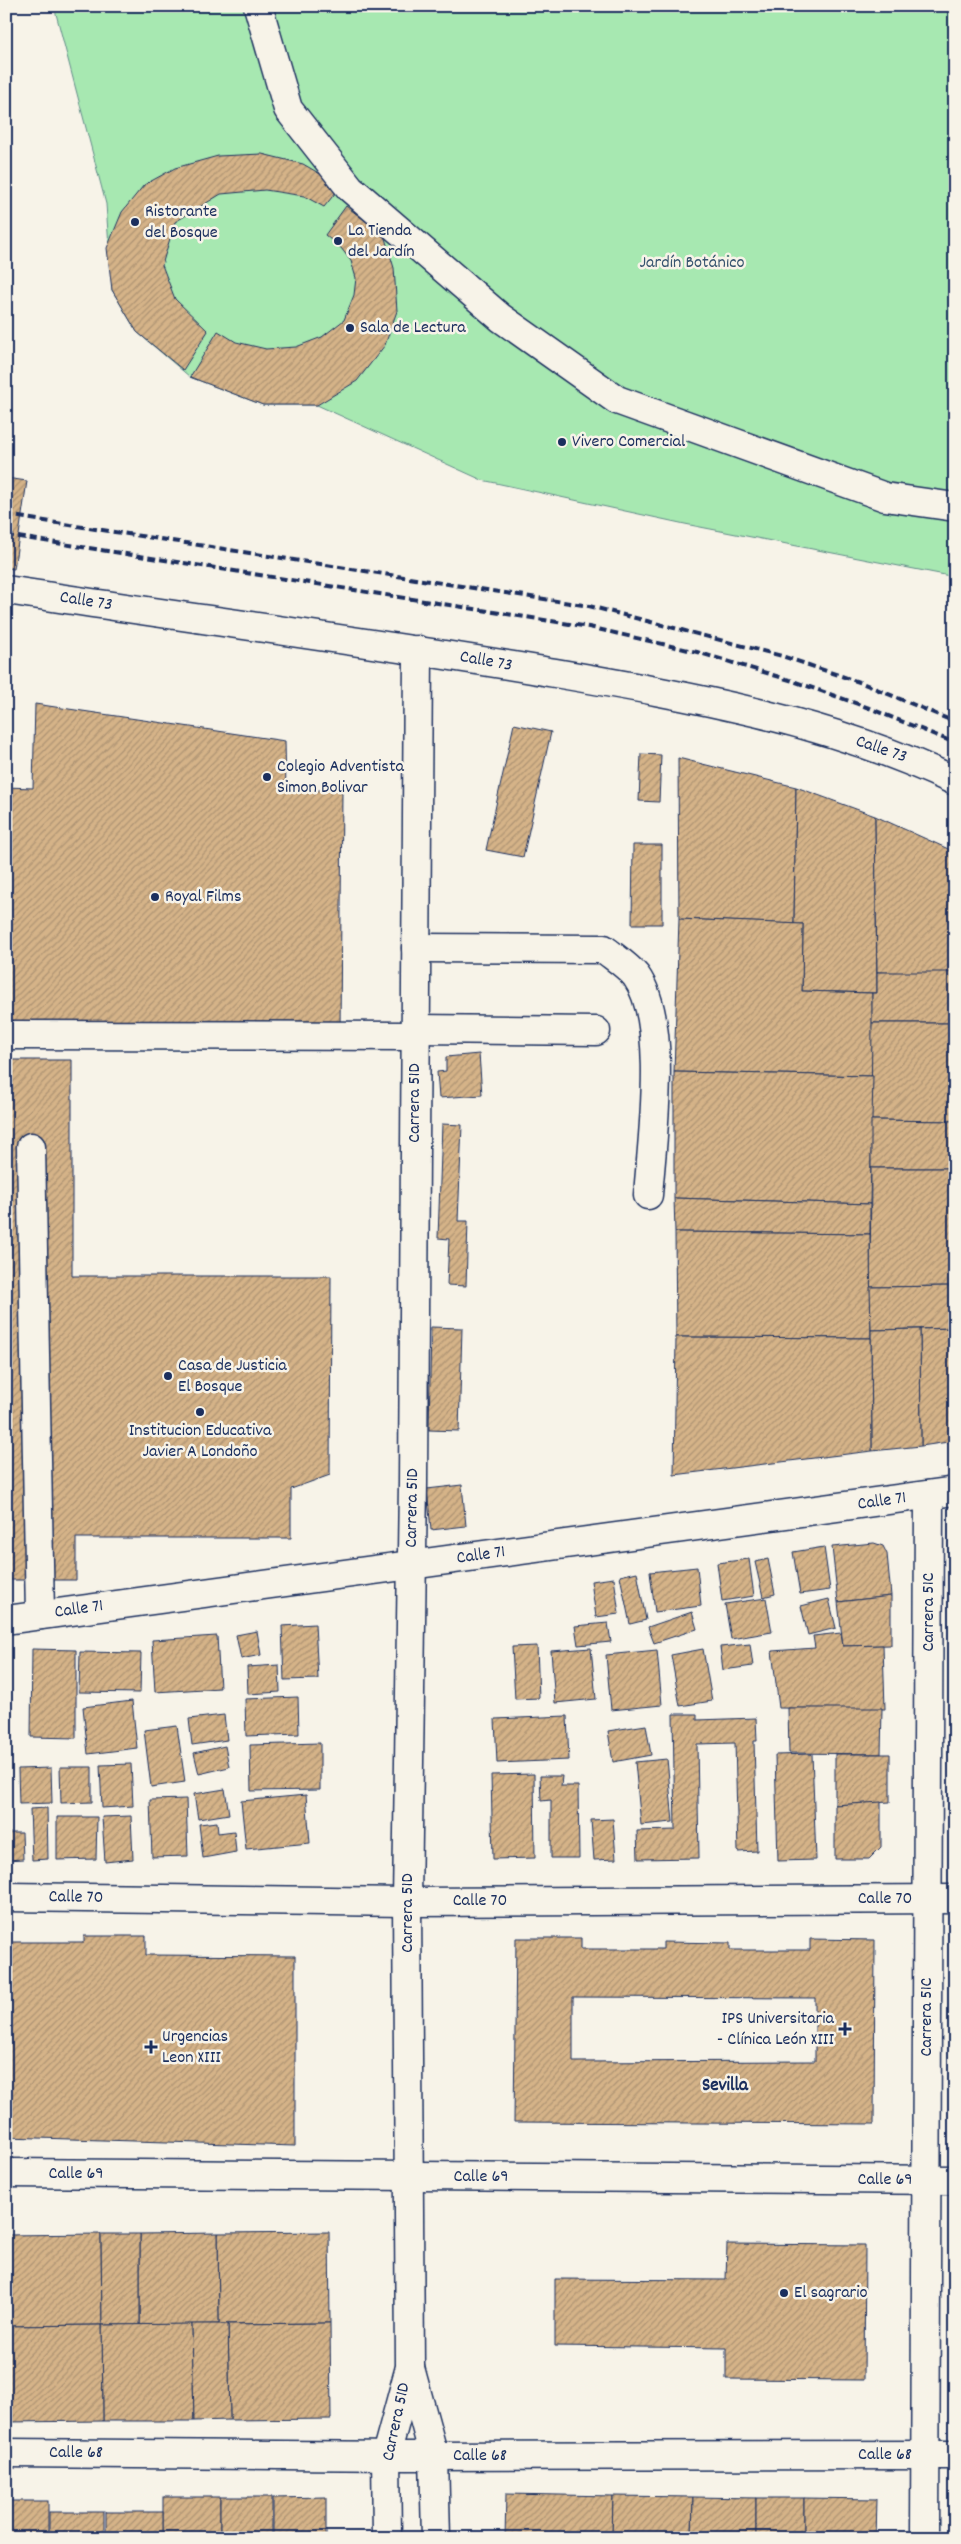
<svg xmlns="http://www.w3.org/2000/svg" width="961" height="2544" viewBox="0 0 961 2544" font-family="Dekko,sans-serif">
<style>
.green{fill:#a7e8b1;stroke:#618c88}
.building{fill:url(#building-hatch);stroke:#1b2f5e;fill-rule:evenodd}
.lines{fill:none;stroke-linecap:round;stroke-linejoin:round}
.minor-casing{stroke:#1b2f5e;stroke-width:31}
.minor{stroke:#f7f3e8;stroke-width:28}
.rail{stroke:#1b2f5e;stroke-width:4;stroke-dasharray:8 4;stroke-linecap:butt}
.poi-dot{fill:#1b2f5e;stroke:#f7f3e8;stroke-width:2}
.labels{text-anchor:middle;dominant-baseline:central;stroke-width:5;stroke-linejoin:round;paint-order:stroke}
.poi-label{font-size:18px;fill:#1b2f5e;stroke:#f7f3e8;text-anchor:start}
.park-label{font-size:18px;fill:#37546f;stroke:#f7f3e8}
.street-label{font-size:18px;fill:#1b2f5e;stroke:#f7f3e8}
.neighbourhood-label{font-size:19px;font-weight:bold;fill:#1b2f5e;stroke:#f7f3e8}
</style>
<defs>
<pattern id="building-hatch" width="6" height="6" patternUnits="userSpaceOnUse" patternTransform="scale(1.25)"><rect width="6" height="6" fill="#d5b388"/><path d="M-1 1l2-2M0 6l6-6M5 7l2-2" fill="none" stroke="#ac9272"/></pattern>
</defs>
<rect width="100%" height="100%" fill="#f7f3e8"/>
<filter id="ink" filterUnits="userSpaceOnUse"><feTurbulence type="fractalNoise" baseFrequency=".02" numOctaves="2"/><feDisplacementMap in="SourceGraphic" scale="10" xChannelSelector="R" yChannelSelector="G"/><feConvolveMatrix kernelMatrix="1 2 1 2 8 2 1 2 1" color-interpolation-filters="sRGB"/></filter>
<g filter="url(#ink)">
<path class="green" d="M54,6H955V577L685,524L482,480L317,405H263L190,377L137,332L112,290L106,204Z"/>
<g class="building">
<path d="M262,154L303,164L341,186L324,207L304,196L265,190L221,194L175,222L162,265L175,299L208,331L183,370L137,332L112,290L107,248L122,212L144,185L175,168L218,156Z"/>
<path d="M346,206L384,235L394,268L397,311L385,345L357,381L317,405H263L190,377L218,331L236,342L266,349L296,347L322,337L344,320L354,295L356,278L351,261L341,248L325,235Z"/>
<path d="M6,478L27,481L14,569L6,568Z"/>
<path d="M35,704L285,741L286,790H342L340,1030L6,1027V787L33,788Z"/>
<path d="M514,724L551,732L523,857L486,850Z"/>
<path d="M641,754L661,755L659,802L639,801Z"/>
<path d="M678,758L796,787L794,924L679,919Z"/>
<path d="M796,787L875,816L877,993L802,991L803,924H794Z"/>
<path d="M875,816L955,852V974L877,972Z"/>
<path d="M633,845H662V924H632Z"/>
<path d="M679,919L803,924L802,991L872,993L873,1076L674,1072Z"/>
<path d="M877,972H955V1023H872V993H877Z"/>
<path d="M872,1023H955V1121L871,1120Z"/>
<path d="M479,1054L482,1095L439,1098L437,1072L446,1071V1057Z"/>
<path d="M6,1060H72V1276H331L330,1475L291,1489V1538H76V1580H6Z"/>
<path d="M674,1072L873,1076L870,1204L674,1198Z"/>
<path d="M871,1120L955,1121V1168H871Z"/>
<path d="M442,1124L462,1125L458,1221H468L466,1286L447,1285L449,1239L438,1238Z"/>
<path d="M871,1168H955V1286L870,1287Z"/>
<path d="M674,1198L870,1204V1234L675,1232Z"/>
<path d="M675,1232L870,1234L871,1338L676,1337Z"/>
<path d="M955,1286V1328L871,1330L870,1287Z"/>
<path d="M431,1327L462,1328L459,1431L429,1430Z"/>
<path d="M955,1328V1441L921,1446L920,1329Z"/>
<path d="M920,1329L921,1446L872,1451L871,1330Z"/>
<path d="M676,1337L871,1338L872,1451L674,1475Z"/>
<path d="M462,1485L466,1526L431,1530L427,1489Z"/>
<path d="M874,1543L883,1546L887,1554L891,1596L838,1602L832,1547Z"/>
<path d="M824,1547L830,1590L800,1594L793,1552Z"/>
<path d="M749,1559L754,1596L722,1601L717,1563Z"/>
<path d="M768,1559L775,1594L763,1597L755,1562Z"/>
<path d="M697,1567L701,1606L655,1612L650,1572Z"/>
<path d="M637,1572L646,1620L630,1624L620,1576Z"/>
<path d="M614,1578L619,1614L596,1617L591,1581Z"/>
<path d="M891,1596V1645L843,1646L838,1602Z"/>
<path d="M766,1598L772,1632L731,1639L725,1604Z"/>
<path d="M829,1599L836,1628L808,1635L801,1606Z"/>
<path d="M692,1612L697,1629L654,1643L648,1627Z"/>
<path d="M608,1623L611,1642L578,1645L575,1626Z"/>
<path d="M315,1624L318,1679L284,1680L282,1626Z"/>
<path d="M257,1631L261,1655L241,1659L236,1635Z"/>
<path d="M841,1633L843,1646L883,1645L885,1709L779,1708L772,1651L815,1648L813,1636Z"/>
<path d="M217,1636L220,1688L155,1692L152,1640Z"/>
<path d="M750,1644L753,1666L723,1670L720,1647Z"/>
<path d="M537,1646L539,1698L515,1699L512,1647Z"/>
<path d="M591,1648L596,1699L555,1703L551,1651Z"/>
<path d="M32,1649L76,1650V1738L31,1737Z"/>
<path d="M703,1649L712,1701L680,1706L671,1655Z"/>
<path d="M657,1650L662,1705L611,1710L606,1655Z"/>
<path d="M80,1652L141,1653L140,1693L79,1692Z"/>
<path d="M279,1665L280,1692L248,1694L247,1667Z"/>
<path d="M298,1697L299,1734L246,1736L245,1699Z"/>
<path d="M132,1701L137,1748L88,1754L83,1707Z"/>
<path d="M788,1708H882L881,1754L789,1753Z"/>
<path d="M673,1714H697V1720L756,1718L757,1741H754L757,1851L738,1852L735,1743L697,1744L699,1858L638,1859L637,1831L675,1830Z"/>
<path d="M224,1715L227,1740L192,1745L189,1719Z"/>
<path d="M567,1716L569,1760L497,1763L495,1719Z"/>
<path d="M646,1725L651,1755L613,1762L608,1731Z"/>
<path d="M177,1726L185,1782L151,1787L144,1730Z"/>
<path d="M320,1743V1790L251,1791L250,1745Z"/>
<path d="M225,1746L229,1767L199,1774L194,1753Z"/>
<path d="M812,1754L816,1860L778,1861L775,1755Z"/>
<path d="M835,1754H890V1802L835,1805Z"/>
<path d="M667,1759L673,1822L641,1825L635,1762Z"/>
<path d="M131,1764L133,1806L102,1808L100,1765Z"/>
<path d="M60,1767H92V1802L61,1803Z"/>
<path d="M51,1768L52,1803L19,1804L18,1769Z"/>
<path d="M534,1774L535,1858L493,1859L491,1775Z"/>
<path d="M540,1776H562L561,1786H578L579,1858H551V1800L541,1801Z"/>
<path d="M225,1789L229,1814L198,1819L194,1794Z"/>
<path d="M306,1795L310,1843L246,1849L241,1801Z"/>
<path d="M186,1799L188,1856L152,1857L150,1800Z"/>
<path d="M881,1802V1847L869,1859H835V1805Z"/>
<path d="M47,1808L48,1859L32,1860L30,1809Z"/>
<path d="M131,1816L133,1859L105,1862L102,1817Z"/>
<path d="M57,1817H97L96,1859L57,1860Z"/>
<path d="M613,1819L616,1859L594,1860L591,1820Z"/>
<path d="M217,1822L218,1833L234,1831L236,1852L203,1858L199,1824Z"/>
<path d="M6,1833H22L23,1859L6,1860Z"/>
<path d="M84,1936H146V1955L295,1956V2146L6,2137V1942H84Z"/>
<path d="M516,1938H581V1949H663V1942L730,1943V1950H810V1939L875,1940L874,2124L514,2122ZM573,1997L815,1998V2061L573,2062Z"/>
<path d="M329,2232L330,2323L219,2324L218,2233Z"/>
<path d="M218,2233L219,2324L140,2325V2234Z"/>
<path d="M101,2234L102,2325L6,2326V2235Z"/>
<path d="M101,2234H140V2325H102Z"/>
<path d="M727,2244L865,2245L864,2380L726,2379V2348L555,2346V2279L726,2280Z"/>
<path d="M330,2323L331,2419L230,2420L228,2324Z"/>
<path d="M192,2324L194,2421H103L102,2325Z"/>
<path d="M192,2324H228L230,2420L194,2421Z"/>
<path d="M102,2325L103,2421L6,2422V2326Z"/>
<path d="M506,2494L613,2496L612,2538H505Z"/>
<path d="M613,2496L693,2497L692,2538H612Z"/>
<rect x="163" y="2497" width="57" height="41"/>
<rect x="220" y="2497" width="52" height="41"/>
<path d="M326,2497V2538H273V2498Z"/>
<path d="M693,2497L756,2498V2538H692Z"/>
<rect x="756" y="2498" width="48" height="40"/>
<path d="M804,2498L877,2499L876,2538H804Z"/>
<rect x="6" y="2501" width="42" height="37"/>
<rect x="49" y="2512" width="55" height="26"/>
<rect x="106" y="2512" width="57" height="26"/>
</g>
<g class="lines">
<g class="minor-casing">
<g id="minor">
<path d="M258,6L288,109L350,188L501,318L617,400L885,497L955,507"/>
<path d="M6,590C182,617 357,640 532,669C676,694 822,717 955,781"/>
<path d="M416,948L604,949C614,957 628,966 636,976C669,1022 652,1140 648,1195"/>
<path d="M416,1029L596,1031"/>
<path d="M6,1035L416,1036"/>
<path d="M31,1147L40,1615"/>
<path d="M6,1620L955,1491"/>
<path d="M6,1897L407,1902L955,1899"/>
<path d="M6,2173L955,2180"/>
<path d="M410,2368L434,2456L436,2538"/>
<path d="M6,2453L407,2456L955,2455"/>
<path d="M387,2538L386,2455L410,2367L407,1902L413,1483L418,650"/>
<path d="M925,2538L929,1495"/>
</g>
</g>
<use href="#minor" class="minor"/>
<g class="rail">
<path d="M6,515L589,606L782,656L862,683L955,722"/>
<path d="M6,535L589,627L697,652L793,681L869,708L955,743"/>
</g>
</g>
</g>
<g class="poi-dot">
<circle cx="135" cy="222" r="5"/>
<circle cx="338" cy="241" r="5"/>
<circle cx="350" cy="328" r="5"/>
<circle cx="562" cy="442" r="5"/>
<circle cx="267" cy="777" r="5"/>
<circle cx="155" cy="897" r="5"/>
<circle cx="168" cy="1376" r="5"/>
<circle cx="200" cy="1412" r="5"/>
<path d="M842.5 2021.5h5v5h5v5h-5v5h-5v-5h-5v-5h5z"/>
<path d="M148.5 2039.5h5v5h5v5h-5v5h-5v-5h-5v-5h5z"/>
<circle cx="784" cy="2293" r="5"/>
</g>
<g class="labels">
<g class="poi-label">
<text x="145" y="212">Ristorante<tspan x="145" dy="21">del Bosque</tspan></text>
<text x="348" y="231">La Tienda<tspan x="348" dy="21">del Jardín</tspan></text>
<text x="360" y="328">Sala de Lectura</text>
<text x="572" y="442">Vivero Comercial</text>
<text x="277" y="767">Colegio Adventista<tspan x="277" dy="21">Simon Bolivar</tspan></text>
<text x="165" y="897">Royal Films</text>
<text x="178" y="1366">Casa de Justicia<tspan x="178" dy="21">El Bosque</tspan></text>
<text x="200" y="1431" text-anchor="middle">Institucion Educativa<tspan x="200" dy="21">Javier A Londoño</tspan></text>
<text x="834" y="2019" text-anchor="end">IPS Universitaria<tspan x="834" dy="21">- Clínica León XIII</tspan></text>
<text x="162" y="2037">Urgencias<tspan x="162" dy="21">Leon XIII</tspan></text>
<text x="794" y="2293">El sagrario</text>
</g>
<g class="park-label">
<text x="692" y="263">Jardín Botánico</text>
</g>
<g class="street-label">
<text transform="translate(86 602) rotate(9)">Calle 73</text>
<text transform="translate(486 662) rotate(10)">Calle 73</text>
<text transform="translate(881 750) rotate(19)">Calle 73</text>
<text transform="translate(415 1103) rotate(-90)">Carrera 51D</text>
<text transform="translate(882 1502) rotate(-8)">Calle 71</text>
<text transform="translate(413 1508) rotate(-89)">Carrera 51D</text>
<text transform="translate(481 1556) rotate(-8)">Calle 71</text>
<text transform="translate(79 1610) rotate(-8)">Calle 71</text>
<text transform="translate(929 1612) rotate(-90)">Carrera 51C</text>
<text transform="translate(76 1898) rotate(1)">Calle 70</text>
<text x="885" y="1899">Calle 70</text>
<text x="480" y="1901">Calle 70</text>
<text transform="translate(408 1913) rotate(-90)">Carrera 51D</text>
<text transform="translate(927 2017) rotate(-90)">Carrera 51C</text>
<text x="76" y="2174">Calle 69</text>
<text x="481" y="2177">Calle 69</text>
<text x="885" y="2180">Calle 69</text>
<text transform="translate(397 2422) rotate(-78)">Carrera 51D</text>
<text x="76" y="2453">Calle 68</text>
<text x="885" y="2455">Calle 68</text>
<text x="480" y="2456">Calle 68</text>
</g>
<g class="neighbourhood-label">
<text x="725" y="2086">Sevilla</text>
</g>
</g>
<rect width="961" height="2544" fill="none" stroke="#f7f3e8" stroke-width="25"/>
<rect x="12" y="12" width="936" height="2519" fill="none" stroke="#1b2f5e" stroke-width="2" filter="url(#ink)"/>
</svg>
